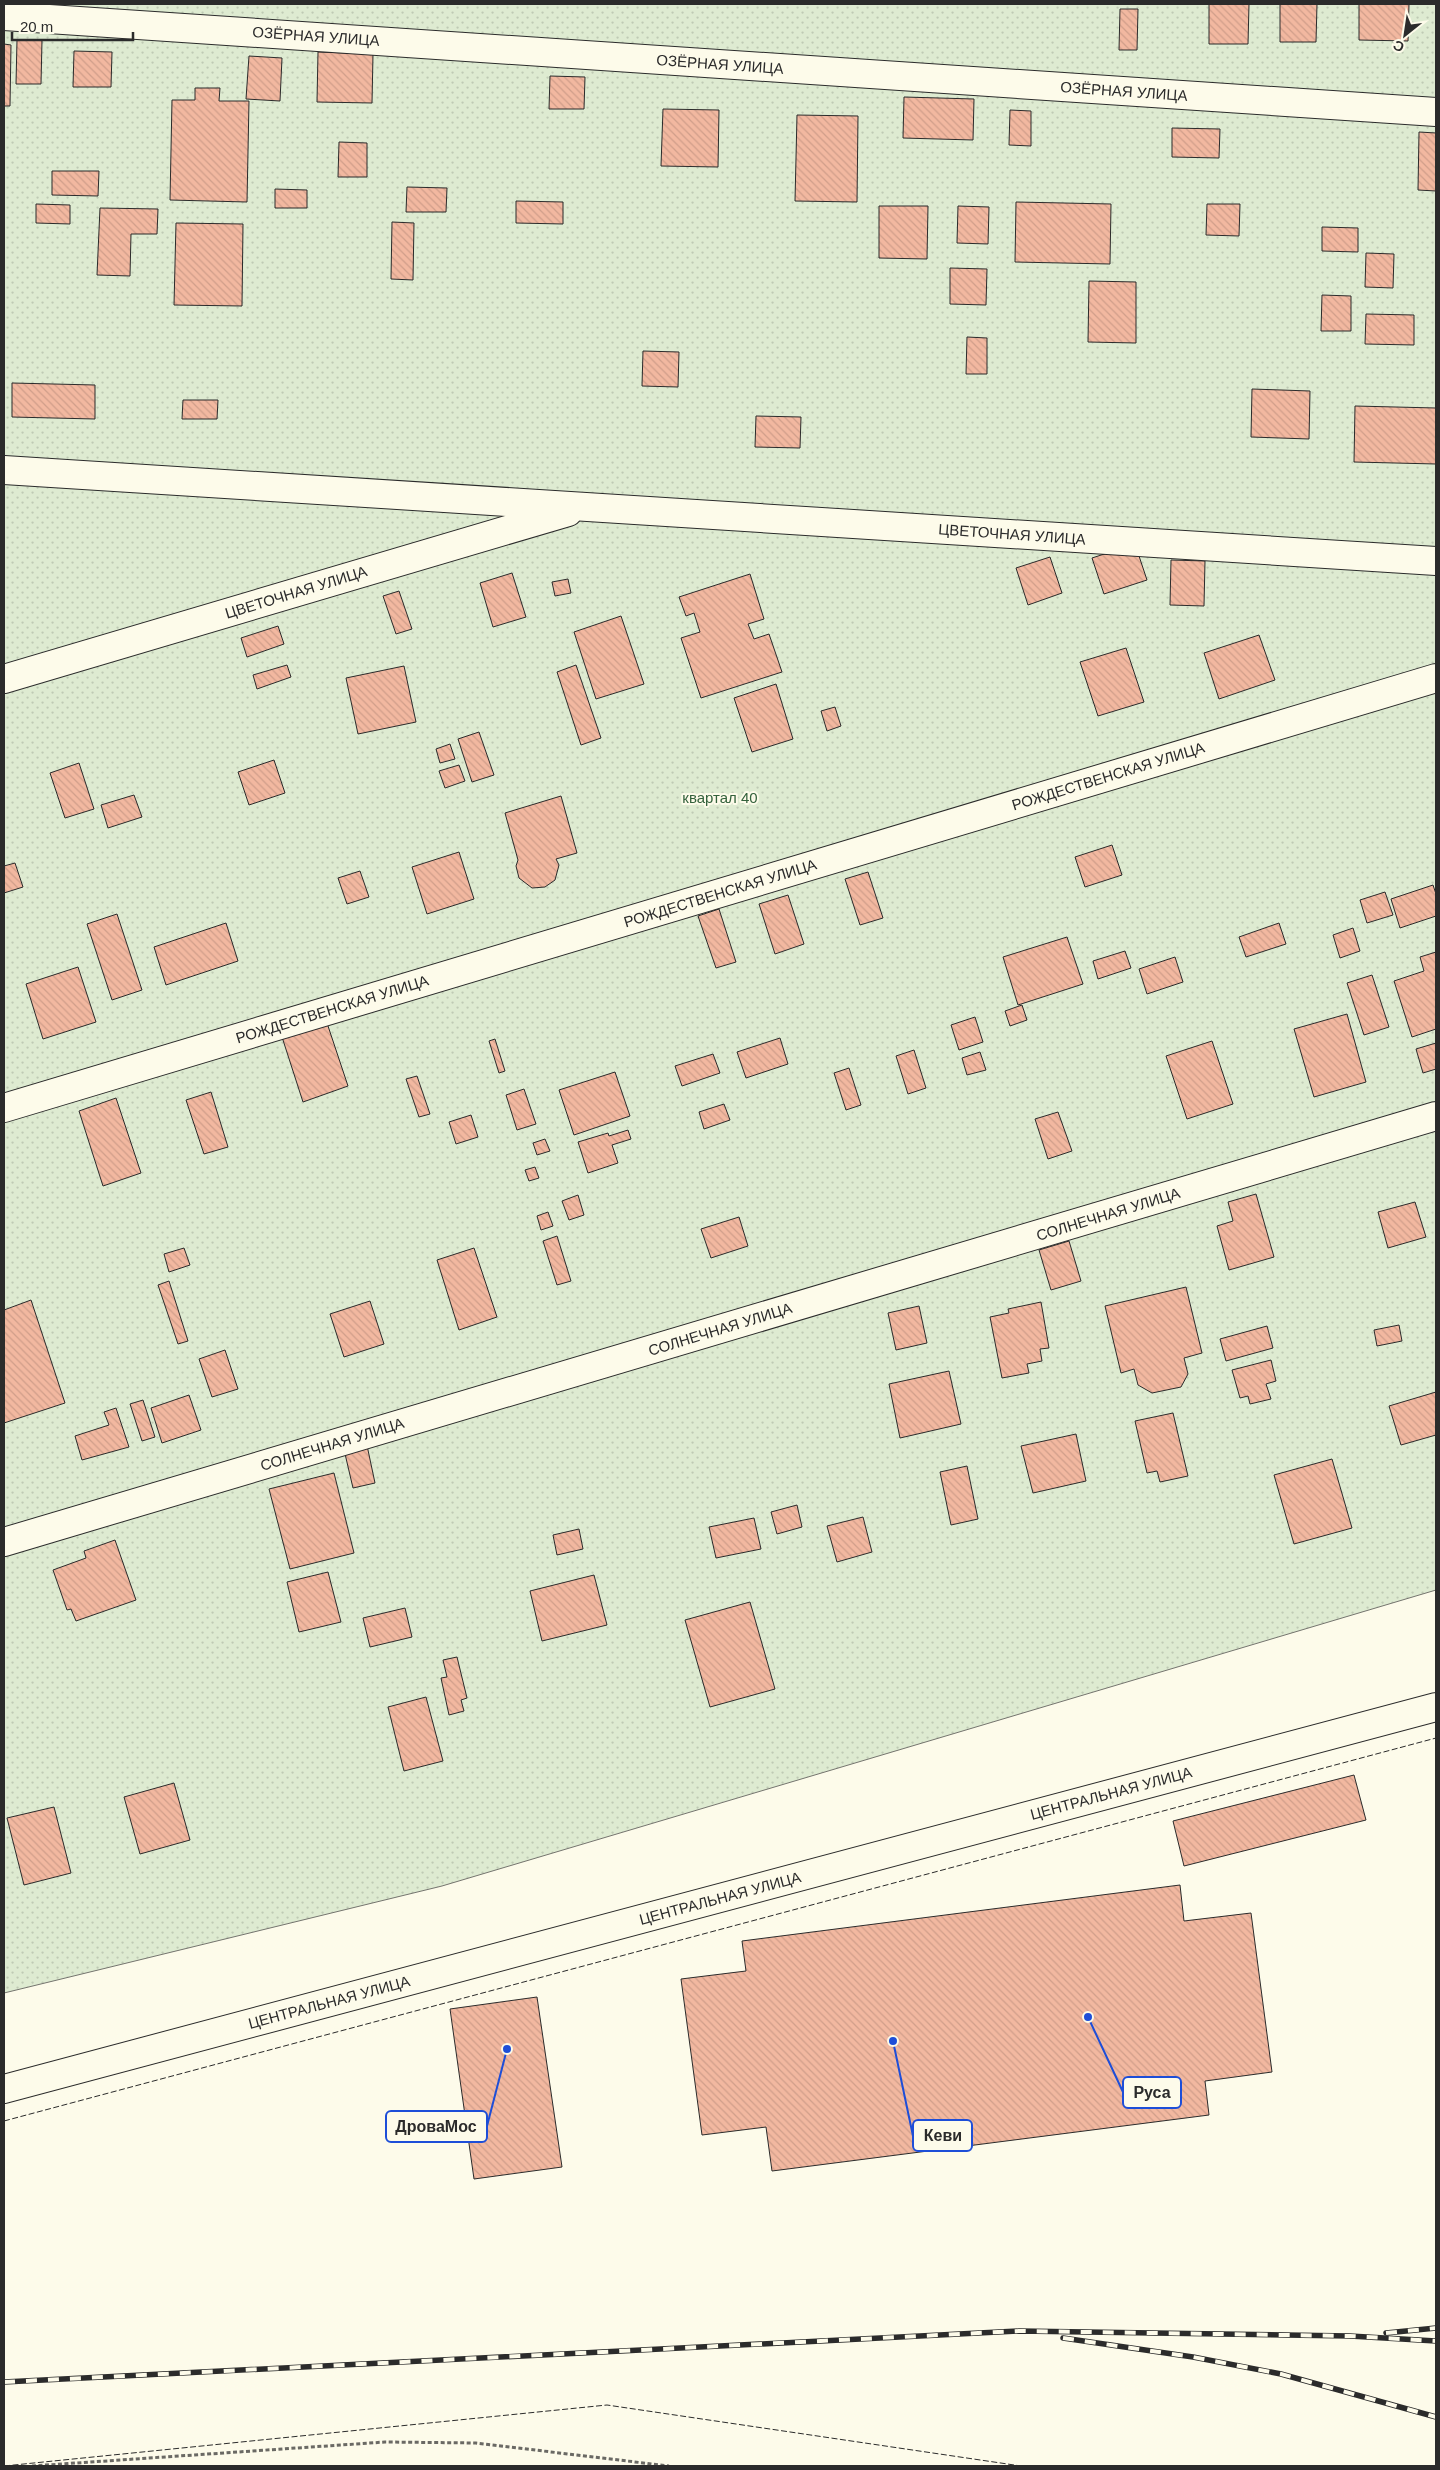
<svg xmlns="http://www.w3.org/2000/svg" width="1440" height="2470" viewBox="0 0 1440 2470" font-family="Helvetica,sans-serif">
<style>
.garden{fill:url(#garden-dots);stroke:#74746e}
.building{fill:url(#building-back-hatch);stroke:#2b2b2b}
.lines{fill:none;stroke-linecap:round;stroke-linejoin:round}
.minor-casing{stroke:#2b2b2b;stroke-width:30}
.path{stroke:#6a6964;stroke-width:3;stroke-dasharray:4 2.5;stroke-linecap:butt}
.minor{stroke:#fdfbea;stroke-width:28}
.rail-casing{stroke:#2b2b2b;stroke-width:5.5}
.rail{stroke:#fdfbea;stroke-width:4;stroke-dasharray:11;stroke-linecap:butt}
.fence{stroke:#2b2b2b;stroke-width:1;stroke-dasharray:6 2.5;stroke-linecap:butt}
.labels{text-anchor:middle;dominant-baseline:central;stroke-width:4;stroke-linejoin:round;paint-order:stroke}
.street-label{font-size:15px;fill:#2b2b2b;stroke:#fdfbea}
.park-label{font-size:15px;fill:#34623c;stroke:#fdfbea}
.leader{fill:none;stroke:#1d4ed8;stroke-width:2}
.callout-dot{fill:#1d4ed8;stroke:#fdfbea;stroke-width:2}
.callout{fill:#fdfbea;stroke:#1d4ed8;stroke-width:2}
.callout-label{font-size:16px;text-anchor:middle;font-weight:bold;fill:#2b2b2b}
</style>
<defs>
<pattern id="garden-dots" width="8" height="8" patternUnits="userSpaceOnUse" patternTransform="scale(1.25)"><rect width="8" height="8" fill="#deebd1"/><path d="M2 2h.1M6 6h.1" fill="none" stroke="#bfcab4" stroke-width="1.8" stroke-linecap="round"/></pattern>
<pattern id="building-back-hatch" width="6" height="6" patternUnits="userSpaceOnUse" patternTransform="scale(1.25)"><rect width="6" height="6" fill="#f2b8a0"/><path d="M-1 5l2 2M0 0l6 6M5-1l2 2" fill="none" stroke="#d09e8a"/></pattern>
</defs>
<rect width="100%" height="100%" fill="#fdfbea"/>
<path class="garden" d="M4,4H1436V1590L442,1886L4,1993Z"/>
<g class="building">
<path d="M1209,4H1249L1248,44H1209Z"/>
<path d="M1280,4H1317L1316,42H1280Z"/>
<path d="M1359,4H1409L1408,41L1359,40Z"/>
<path d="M1120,9H1138L1137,50H1119Z"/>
<path d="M17,40H42L41,84H16Z"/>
<path d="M4,44L11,45L10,106H4Z"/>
<path d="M74,51L112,52L111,87H73Z"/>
<path d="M318,52L373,54L372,103L317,102Z"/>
<path d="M249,56L282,58L280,101L246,99Z"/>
<path d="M550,76L585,77L584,109H549Z"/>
<path d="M195,88H220L219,101H249L247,202L170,200L172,100H195Z"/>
<path d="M904,97L974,99L973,140L903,138Z"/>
<path d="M663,109L719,110L718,167L661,166Z"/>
<path d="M1010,110L1031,111V146L1009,145Z"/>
<path d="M797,115L858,116L857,202L795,201Z"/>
<path d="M1172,128L1220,129L1219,158L1172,157Z"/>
<path d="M1419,132L1436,133V191L1418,190Z"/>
<path d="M339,142L367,143V177H338Z"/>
<path d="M52,171H99L98,196L52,195Z"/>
<path d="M407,187L447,188L446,212H406Z"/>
<path d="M275,189L307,190V208H275Z"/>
<path d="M516,201L563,202V224L516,223Z"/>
<path d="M1016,202L1111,204L1110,264L1015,262Z"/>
<path d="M36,204L70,205V224L36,223Z"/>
<path d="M1207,204H1240L1239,236L1206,235Z"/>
<path d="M879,206H928L927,259L879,258Z"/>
<path d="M958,206L989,207L988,244L957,243Z"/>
<path d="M100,208L158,209L157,234H131L130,276L97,275Z"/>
<path d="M392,222L414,223L413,280L391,279Z"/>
<path d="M176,223L243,224L242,306L174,305Z"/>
<path d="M1322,227L1358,228V252L1322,251Z"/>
<path d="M1366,253L1394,254L1393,288L1365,287Z"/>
<path d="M950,268L987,269L986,305L950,304Z"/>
<path d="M1089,281L1136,282V343L1088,342Z"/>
<path d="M1322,295L1351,296V331H1321Z"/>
<path d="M1366,314L1414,315V345L1365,344Z"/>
<path d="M967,337L987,338V374H966Z"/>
<path d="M643,351L679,352L678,387L642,386Z"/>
<path d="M12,383L95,385V419L12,417Z"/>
<path d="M1252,389L1310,391L1309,439L1251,437Z"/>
<path d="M183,400H218L217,419H182Z"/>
<path d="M1355,406L1436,408V464L1354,462Z"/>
<path d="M756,416L801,417L800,448L755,447Z"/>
<path d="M1135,544L1147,580L1104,594L1092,558Z"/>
<path d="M1050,557L1062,593L1028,605L1016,568Z"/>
<path d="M1171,560L1205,561L1204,606L1170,605Z"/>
<path d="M512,573L526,617L493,627L480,583Z"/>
<path d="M750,574L764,619L748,624L754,639L769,634L782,672L701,698L681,638L700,632L694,613L686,616L679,597Z"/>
<path d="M568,579L571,593L555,596L552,582Z"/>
<path d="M399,591L412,629L396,634L383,596Z"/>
<path d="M621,616L644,684L596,699L574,632Z"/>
<path d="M278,626L284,644L247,657L241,638Z"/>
<path d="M1259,635L1275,680L1219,699L1204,653Z"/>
<path d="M1126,648L1144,702L1098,716L1080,662Z"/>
<path d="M287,665L291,677L257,689L253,675Z"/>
<path d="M576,665L601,738L581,745L557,672Z"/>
<path d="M404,666L416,722L358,734L346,678Z"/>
<path d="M776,684L793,739L752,752L734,698Z"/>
<path d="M835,707L841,726L827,731L821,711Z"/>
<path d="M479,732L494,775L472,782L458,739Z"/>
<path d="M450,744L455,759L440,763L436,749Z"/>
<path d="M274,760L285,793L249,805L238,772Z"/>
<path d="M79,763L94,809L65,818L50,773Z"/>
<path d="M459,765L465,781L445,788L439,771Z"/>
<path d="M134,795L142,817L108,828L101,805Z"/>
<path d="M561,796L577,853L556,859L559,865L555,880L545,887L532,888L519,878L516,866L518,860L505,813Z"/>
<path d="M1112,845L1122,875L1085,887L1075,857Z"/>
<path d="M459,852L474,899L427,914L412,867Z"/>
<path d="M15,863L23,887L4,893V866Z"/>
<path d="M360,871L369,897L347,904L338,878Z"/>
<path d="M868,872L883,918L860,925L845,879Z"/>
<path d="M1433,885L1436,894V916L1400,928L1391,899Z"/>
<path d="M1385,892L1393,915L1367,923L1360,900Z"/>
<path d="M788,895L804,944L775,954L759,904Z"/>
<path d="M719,909L736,962L716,968L698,916Z"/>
<path d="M117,914L142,990L112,1000L87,924Z"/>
<path d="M226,923L238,961L166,985L154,947Z"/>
<path d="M1279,923L1286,944L1246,957L1239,937Z"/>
<path d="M1353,928L1360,951L1340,958L1333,935Z"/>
<path d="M1067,937L1083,984L1018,1005L1003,957Z"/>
<path d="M1125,951L1131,968L1098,979L1093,961Z"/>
<path d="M1436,952V1029L1412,1037L1394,981L1424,971L1420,957Z"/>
<path d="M1175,957L1183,982L1147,994L1139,969Z"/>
<path d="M78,967L96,1022L43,1039L26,984Z"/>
<path d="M1372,975L1389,1027L1364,1035L1347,983Z"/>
<path d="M1022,1005L1027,1020L1010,1026L1005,1011Z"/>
<path d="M1347,1014L1366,1082L1314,1097L1294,1029Z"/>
<path d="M975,1017L983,1042L959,1050L951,1025Z"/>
<path d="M327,1023L348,1086L303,1102L282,1037Z"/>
<path d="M780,1038L788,1064L746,1078L737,1052Z"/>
<path d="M495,1039L505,1071L499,1073L489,1041Z"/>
<path d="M1212,1041L1233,1104L1187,1119L1166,1056Z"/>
<path d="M1436,1043V1069L1423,1073L1416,1049Z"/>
<path d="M914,1050L926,1088L908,1094L896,1056Z"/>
<path d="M980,1052L986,1070L967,1075L962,1058Z"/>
<path d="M713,1054L720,1073L682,1086L675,1066Z"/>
<path d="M849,1068L861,1105L846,1110L834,1073Z"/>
<path d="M615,1072L630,1116L574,1135L559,1090Z"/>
<path d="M417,1076L430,1114L419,1117L406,1079Z"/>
<path d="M524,1089L536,1124L517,1130L506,1095Z"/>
<path d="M211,1092L228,1147L204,1154L186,1100Z"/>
<path d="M116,1098L141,1173L103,1186L79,1111Z"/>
<path d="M724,1104L730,1120L704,1129L699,1112Z"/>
<path d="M1058,1112L1072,1151L1048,1159L1035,1119Z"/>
<path d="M471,1115L478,1137L456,1144L449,1122Z"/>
<path d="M628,1130L631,1139L612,1145L618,1163L588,1173L578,1142L608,1133L609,1136Z"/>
<path d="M545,1139L550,1151L537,1155L533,1143Z"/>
<path d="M535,1167L539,1178L529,1181L525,1170Z"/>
<path d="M1256,1194L1274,1257L1229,1270L1217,1226L1233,1221L1228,1202Z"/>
<path d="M578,1195L584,1215L569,1220L562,1201Z"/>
<path d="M1415,1202L1426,1237L1388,1248L1378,1212Z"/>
<path d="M548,1212L553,1226L541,1230L537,1216Z"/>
<path d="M739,1217L748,1246L711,1258L701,1229Z"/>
<path d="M557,1236L571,1281L557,1285L543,1241Z"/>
<path d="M1069,1241L1081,1281L1051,1290L1039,1250Z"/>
<path d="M184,1248L190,1265L169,1272L164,1254Z"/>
<path d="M474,1248L497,1317L459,1330L437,1260Z"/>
<path d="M169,1281L188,1341L178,1344L158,1285Z"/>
<path d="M1186,1287L1202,1353L1184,1358L1188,1374L1181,1387L1152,1393L1138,1385L1134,1369L1121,1373L1105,1306Z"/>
<path d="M31,1300L65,1403L4,1423V1310Z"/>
<path d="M370,1301L384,1344L344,1357L330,1314Z"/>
<path d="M1041,1302L1049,1348L1040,1349L1042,1361L1027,1364L1029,1373L1002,1378L990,1317L1009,1313L1008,1309Z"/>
<path d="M919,1306L927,1343L896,1350L888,1313Z"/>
<path d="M1399,1325L1402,1341L1377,1346L1374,1330Z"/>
<path d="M1267,1326L1273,1348L1226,1361L1220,1339Z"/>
<path d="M225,1350L238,1389L212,1397L199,1359Z"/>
<path d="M1271,1360L1276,1381L1266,1384L1271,1399L1250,1404L1248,1396L1240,1398L1232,1370Z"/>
<path d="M949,1371L961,1424L900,1438L889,1384Z"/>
<path d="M1436,1392V1435L1401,1445L1389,1406Z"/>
<path d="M189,1395L201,1430L162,1443L151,1408Z"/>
<path d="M143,1400L155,1437L142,1441L130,1404Z"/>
<path d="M116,1408L129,1447L82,1460L75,1436L109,1425L104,1412Z"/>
<path d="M1173,1413L1188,1476L1160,1482L1157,1471L1147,1473L1135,1421Z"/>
<path d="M1076,1434L1086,1481L1033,1493L1021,1446Z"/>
<path d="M365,1436L375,1483L353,1488L342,1441Z"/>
<path d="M1332,1459L1352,1528L1294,1544L1274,1475Z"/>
<path d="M967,1466L978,1519L951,1525L940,1472Z"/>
<path d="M334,1473L354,1553L290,1569L269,1489Z"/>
<path d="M797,1505L802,1527L777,1534L771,1512Z"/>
<path d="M863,1517L872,1552L837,1562L827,1526Z"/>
<path d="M754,1518L761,1549L716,1558L709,1527Z"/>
<path d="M579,1529L583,1549L557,1555L553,1535Z"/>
<path d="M115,1540L136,1600L76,1621L71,1609L67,1610L53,1570L86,1558L84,1551Z"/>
<path d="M328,1572L341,1622L299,1632L287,1582Z"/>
<path d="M594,1575L607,1625L542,1641L530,1591Z"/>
<path d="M750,1602L775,1689L710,1707L685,1620Z"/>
<path d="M405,1608L412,1637L370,1647L363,1618Z"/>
<path d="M457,1657L467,1698L461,1700L464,1711L449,1715L441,1678L447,1677L443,1660Z"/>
<path d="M426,1697L443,1761L404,1771L388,1707Z"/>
<path d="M1354,1775L1366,1820L1184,1866L1173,1821Z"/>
<path d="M174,1783L190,1840L140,1854L124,1797Z"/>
<path d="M54,1807L71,1873L24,1885L7,1818Z"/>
<path d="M1180,1885L1184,1921L1251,1913L1272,2072L1205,2081L1209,2115L772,2171L766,2127L702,2135L681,1979L746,1971L742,1941Z"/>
<path d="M537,1997L562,2167L474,2179L450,2009Z"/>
</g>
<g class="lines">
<g class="minor-casing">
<g id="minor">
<path d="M4,16L1436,112"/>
<path d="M4,470L1436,561"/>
<path d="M4,679L568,512"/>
<path d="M4,1108L1436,678"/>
<path d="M4,1542L1436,1116"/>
<path d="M4,2089L1436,1707"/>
</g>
</g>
<path class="path" d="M32,2466L385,2442L476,2443L669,2466"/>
<use href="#minor" class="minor"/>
<g class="rail-casing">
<g id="rail">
<path d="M1386,2333L1436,2328"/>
<path d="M1063,2338L1193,2357L1281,2374L1436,2417"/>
<path d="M4,2382L1019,2331L1350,2336L1436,2341"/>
</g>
</g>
<use href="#rail" class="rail"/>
<g class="fence">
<path d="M4,2121L1436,1738"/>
<path d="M4,2466L607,2405L1021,2466"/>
</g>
</g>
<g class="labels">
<g class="street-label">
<text transform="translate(316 36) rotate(4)">ОЗЁРНАЯ УЛИЦА</text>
<text transform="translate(720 64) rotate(4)">ОЗЁРНАЯ УЛИЦА</text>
<text transform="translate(1124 91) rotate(4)">ОЗЁРНАЯ УЛИЦА</text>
<text transform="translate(1012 534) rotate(4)">ЦВЕТОЧНАЯ УЛИЦА</text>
<text transform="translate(296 592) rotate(-17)">ЦВЕТОЧНАЯ УЛИЦА</text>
<text transform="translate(1108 776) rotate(-17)">РОЖДЕСТВЕНСКАЯ УЛИЦА</text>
<text transform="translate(720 893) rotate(-17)">РОЖДЕСТВЕНСКАЯ УЛИЦА</text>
<text transform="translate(332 1009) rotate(-17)">РОЖДЕСТВЕНСКАЯ УЛИЦА</text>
<text transform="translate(1108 1214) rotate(-17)">СОЛНЕЧНАЯ УЛИЦА</text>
<text transform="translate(720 1329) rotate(-17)">СОЛНЕЧНАЯ УЛИЦА</text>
<text transform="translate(332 1444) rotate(-17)">СОЛНЕЧНАЯ УЛИЦА</text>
<text transform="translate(1111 1793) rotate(-15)">ЦЕНТРАЛЬНАЯ УЛИЦА</text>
<text transform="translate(720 1898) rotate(-15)">ЦЕНТРАЛЬНАЯ УЛИЦА</text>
<text transform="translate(329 2002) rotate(-15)">ЦЕНТРАЛЬНАЯ УЛИЦА</text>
</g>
<g class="park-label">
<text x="720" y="797">квартал 40</text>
</g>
</g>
<path class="leader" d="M1088 2017L1123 2092M507 2049L487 2126M893 2041L913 2136"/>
<g class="callout-dot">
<circle cx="1088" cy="2017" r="5"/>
<circle cx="507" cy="2049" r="5"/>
<circle cx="893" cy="2041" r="5"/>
</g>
<g class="callout">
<rect x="1123" y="2077" width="58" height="31" rx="5"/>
<rect x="386" y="2111" width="101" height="31" rx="5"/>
<rect x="913" y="2120" width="59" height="31" rx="5"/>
</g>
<g class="callout-label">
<text x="1152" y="2098">Руса</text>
<text x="436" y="2132">ДроваМос</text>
<text x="943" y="2141">Кеви</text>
</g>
<rect width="1440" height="2470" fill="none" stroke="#2b2b2b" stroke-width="10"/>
<g transform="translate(1405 35) rotate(210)" stroke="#fdfbea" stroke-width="4" paint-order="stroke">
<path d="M0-4L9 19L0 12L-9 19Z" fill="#2b2b2b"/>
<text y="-8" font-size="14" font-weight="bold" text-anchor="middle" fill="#2b2b2b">С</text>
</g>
<path d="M12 32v8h121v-8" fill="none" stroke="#2b2b2b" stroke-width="2.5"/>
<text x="20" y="32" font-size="15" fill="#2b2b2b" stroke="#fdfbea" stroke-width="4" paint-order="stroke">20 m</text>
</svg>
